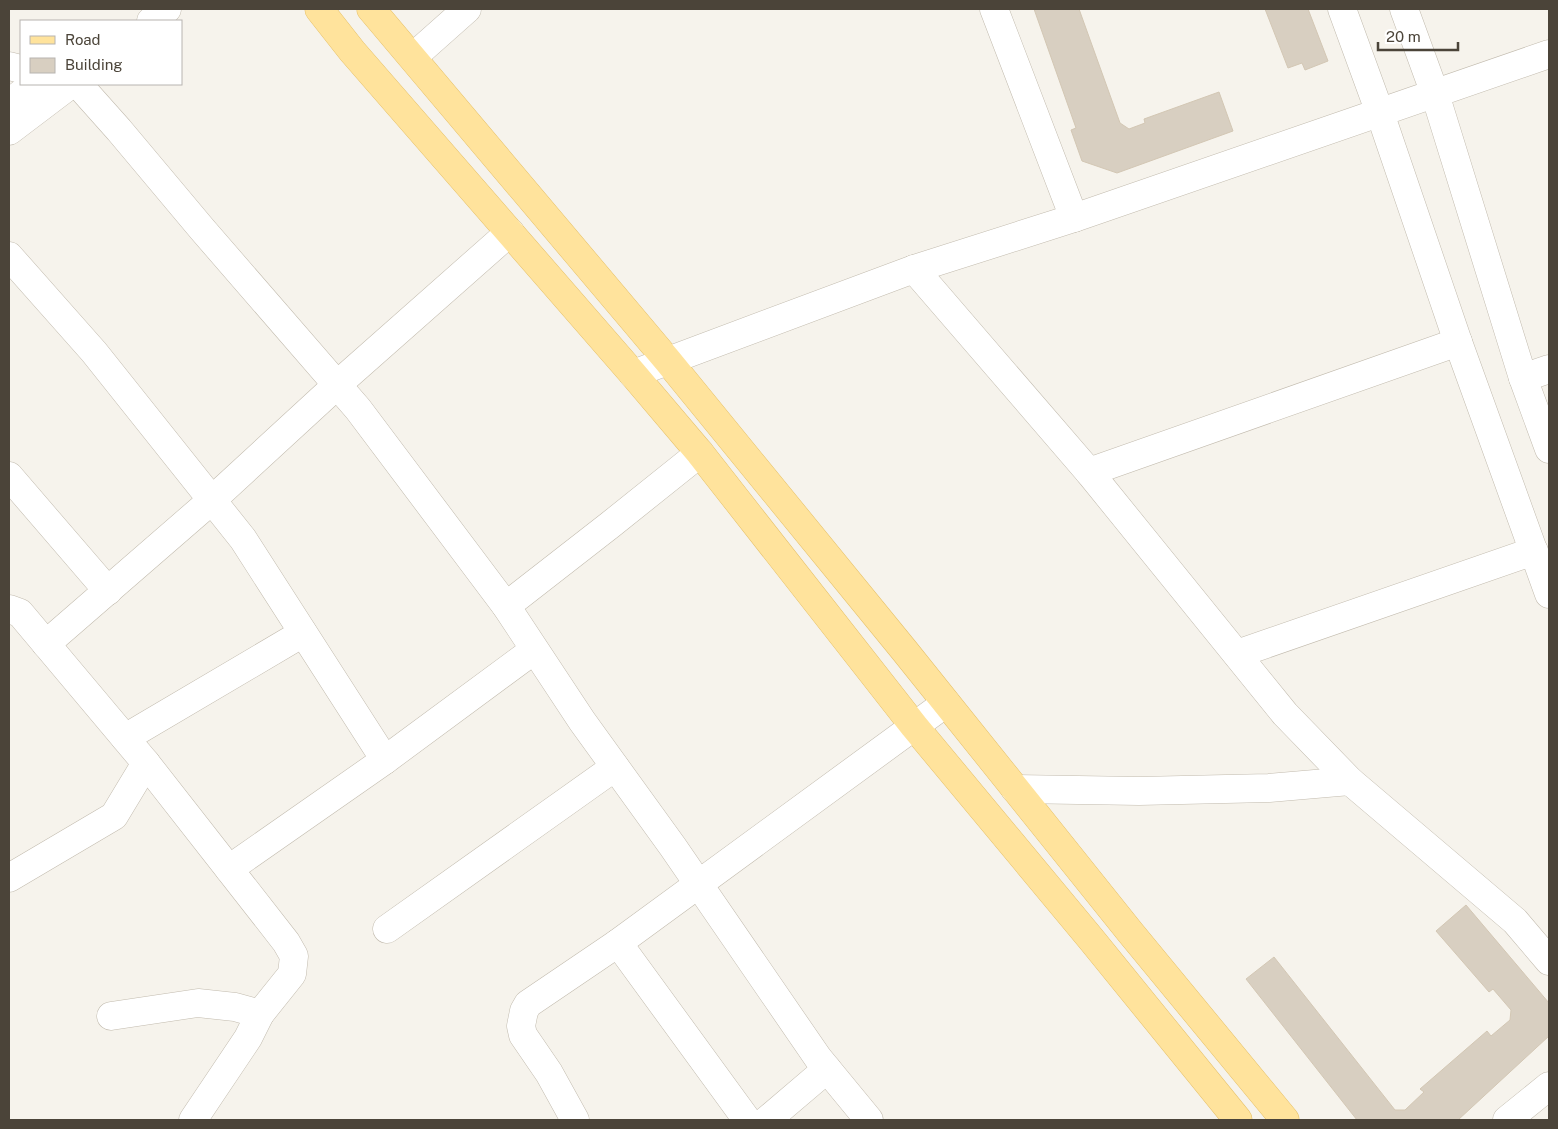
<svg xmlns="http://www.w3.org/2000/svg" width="1558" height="1129" viewBox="0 0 1558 1129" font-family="'Public Sans',sans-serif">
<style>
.building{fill:#d8cfc1;stroke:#d3c7b4}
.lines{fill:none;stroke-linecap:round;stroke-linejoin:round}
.minor-casing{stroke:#c2bbae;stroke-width:29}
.major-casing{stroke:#e6c16a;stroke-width:29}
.minor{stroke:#fff;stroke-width:28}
.major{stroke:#ffe39c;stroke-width:28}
</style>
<rect width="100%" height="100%" fill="#f6f3ec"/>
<g class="building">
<path d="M1034,9H1079L1120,123L1129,129L1145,123L1144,119L1219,92L1233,131L1117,173L1082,161L1071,130L1076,128Z"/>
<path d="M1265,9H1308L1328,61L1305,70L1302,63L1288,68Z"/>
<path d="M1466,905L1549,1003V1036L1458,1120H1357L1246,979L1274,957L1395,1110H1405L1424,1092L1420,1089L1487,1031L1491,1036L1510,1020L1511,1010L1493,989L1489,992L1436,931Z"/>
</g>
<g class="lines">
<g class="minor-casing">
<g id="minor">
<path d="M994,9L1074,218"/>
<path d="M1342,9L1380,113L1458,342L1549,594"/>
<path d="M1404,9L1435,94L1523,378L1549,449"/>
<path d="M151,21L167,9"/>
<path d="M413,57L467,9"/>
<path d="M9,66L21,69"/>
<path d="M78,84L119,130L202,229L358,409L506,606L582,721L673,847L818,1058L869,1120"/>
<path d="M9,103L34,84"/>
<path d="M9,131L71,84"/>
<path d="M9,256L94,352L243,539L385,760"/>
<path d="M914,269L1089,472L1285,714L1350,781L1515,921L1549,961"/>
<path d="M633,374L914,269L1074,218L1549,54"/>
<path d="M1523,378L1549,369"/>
<path d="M1089,472L1458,342"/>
<path d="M9,476L108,591"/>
<path d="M506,606L610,525L700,453"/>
<path d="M9,609L20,613L146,763L286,942L294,956L292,974L260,1014L248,1038L193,1120"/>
<path d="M46,644L212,500L338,384L510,232"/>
<path d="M1237,654L1534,551"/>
<path d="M125,738L303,633"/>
<path d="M1015,789L1139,791L1269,788L1350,781"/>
<path d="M229,869L385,760L534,650"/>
<path d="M9,878L114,816L146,763"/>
<path d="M387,929L615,767"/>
<path d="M618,943L747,1120"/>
<path d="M111,1016L198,1003L235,1007L260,1014"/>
<path d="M575,1120L549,1073L523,1035L521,1026L524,1011L528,1004L618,943L946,703"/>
<path d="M767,1120L827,1069"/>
<path d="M1507,1120L1549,1086"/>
</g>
</g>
<g class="major-casing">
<g id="major">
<path d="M319,9L352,51L633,374L700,453L914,726L1091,939L1238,1120"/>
<path d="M371,9L668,361L904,650L1130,932L1285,1120"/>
</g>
</g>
<use href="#minor" class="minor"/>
<use href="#major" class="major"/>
</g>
<rect width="1558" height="1129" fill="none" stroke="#4b4439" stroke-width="20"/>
<rect x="20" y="20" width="162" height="65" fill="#ffffff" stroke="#b7b4b0"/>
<rect x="30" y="36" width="25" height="8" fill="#ffe39c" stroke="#b7b4b0"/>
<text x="65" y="45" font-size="15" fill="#4b4439">Road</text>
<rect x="30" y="58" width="25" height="15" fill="#d8cfc1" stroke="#b7b4b0"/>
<text x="65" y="70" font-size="15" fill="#4b4439">Building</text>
<path d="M1378 42v8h80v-8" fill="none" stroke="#4b4439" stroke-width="2.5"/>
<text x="1386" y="42" font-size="15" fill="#4b4439" stroke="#ffffff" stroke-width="4" paint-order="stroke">20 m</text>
</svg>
